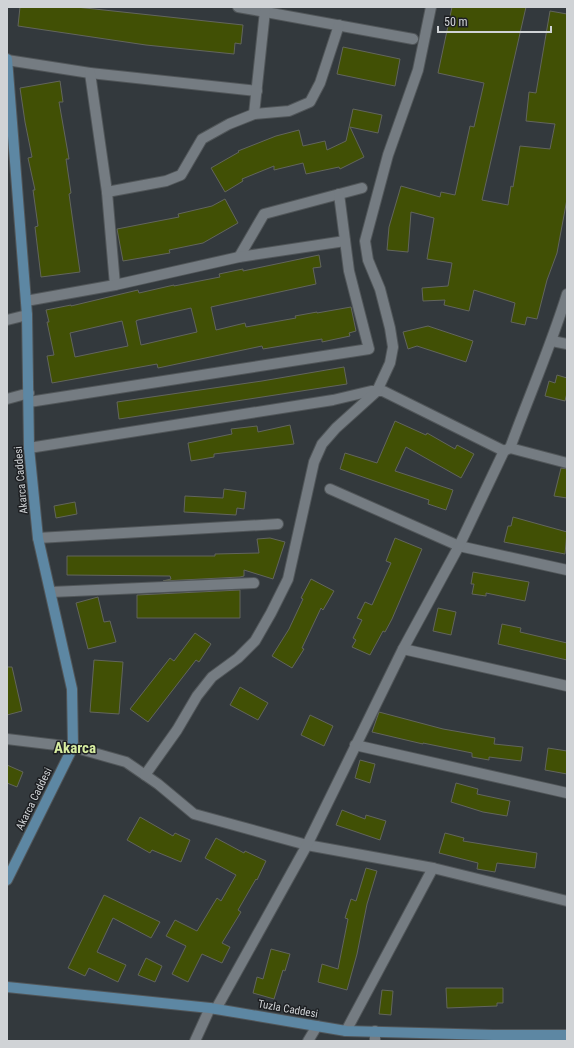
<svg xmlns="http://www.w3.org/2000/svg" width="574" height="1048" viewBox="0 0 574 1048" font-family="'Roboto Condensed',sans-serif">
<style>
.building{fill:#415005;stroke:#62655d;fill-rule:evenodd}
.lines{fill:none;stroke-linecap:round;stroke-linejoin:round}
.minor-casing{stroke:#515659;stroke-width:12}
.secondary-casing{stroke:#515659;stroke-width:12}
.minor{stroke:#757c82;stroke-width:10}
.secondary{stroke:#5d87a3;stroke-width:10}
.labels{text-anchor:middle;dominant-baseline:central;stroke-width:3;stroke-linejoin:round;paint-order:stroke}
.street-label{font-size:11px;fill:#d0d3d6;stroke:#1d1f22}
.district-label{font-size:15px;font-weight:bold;fill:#d7eda1;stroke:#1d1f22}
</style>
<rect width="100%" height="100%" fill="#33393d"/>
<g class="building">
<path d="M20,7H76L243,25L241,44L235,43L234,54L146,45L18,26Z"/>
<path d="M452,7H526L482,200L508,205L511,186L513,187L520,146L550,149L555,124L526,121L529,92L536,93L550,11L567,14V199L557,253L547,280L537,319L527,317L525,325L511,322L515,303L474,290L469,311L444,305L445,300L423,301L422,288L448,286L452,263L427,259L434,218L411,212L408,252L387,250L389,227L401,186L440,197L441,192L455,195L470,126L474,127L484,83L438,73Z"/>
<path d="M343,47L400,59L395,86L337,74Z"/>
<path d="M60,81L63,102H59L69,159H66L71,193L69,194L80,272L41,277L35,227L38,226L33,190H35L28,158L32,157L25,122L20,88Z"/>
<path d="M353,109L382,115L378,133L350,127L364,157L340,169L339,167L306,174L303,163L274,170V166L242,179L243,181L225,192L211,168L239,152L238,151L276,136L299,130L303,146L325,141L327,150L346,141Z"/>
<path d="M225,199L238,223L203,243L169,250L170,253L123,261L117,229L179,217L178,214L212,206Z"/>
<path d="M319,255L321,267L313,268L316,284L211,307L216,330L245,323L246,327L296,318L295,316L317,312V313L351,307L356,331L349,333L350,336L322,342V339L263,349L262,346L158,368L157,364L52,383L47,356L54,355L47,322H49L46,310L71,305V306L138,290L139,293L174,285V286L220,277L219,274L243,269V271ZM191,308L197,332L141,345L136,321L138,320ZM122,321L128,346L75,357L70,333Z"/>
<path d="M428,326L473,341L466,362L417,346L408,349L403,332Z"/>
<path d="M344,367L347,384L119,419L117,402L262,381Z"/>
<path d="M557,375L567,378V393L565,401L545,396L549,381L555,383Z"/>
<path d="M395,421L426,435L427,433L455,449L457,445L474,454L461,478L406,447L395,471L453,490L446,510L428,504L429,500L340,469L345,453L377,463Z"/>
<path d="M290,425L294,444L214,454V457L191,461L188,443L232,434L231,429L257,426L258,432Z"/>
<path d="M561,468L567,469V498L554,496Z"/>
<path d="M224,489L246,492L244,509L237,508L236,515L184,512L185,496L223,498Z"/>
<path d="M75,502L77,514L56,518L54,506Z"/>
<path d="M513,517L567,532L565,554L504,542L508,526H511Z"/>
<path d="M270,538L285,542L273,579L244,570V576L240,577L163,581L171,579L170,576L67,575V556H215V554L259,553L257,539Z"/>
<path d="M395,538L422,549L392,619L385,632L383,631L370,655L352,647L356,640L353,638L362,620L357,618L365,602L372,605L391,563L386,561Z"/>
<path d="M473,572L529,582L525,601L486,593V596L472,594L474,584H471Z"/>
<path d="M311,579L334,591L323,610L321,608L302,648L304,649L292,668L272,656L289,629L303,599L301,598Z"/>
<path d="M240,590V618H137V595Z"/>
<path d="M98,597L104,622L110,621L116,642L88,649L76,603Z"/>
<path d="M438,608L456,612L451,635L433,631Z"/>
<path d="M502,624L521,628L520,632L567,643V660L498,644Z"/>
<path d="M195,633L211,644L199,662L196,660L148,722L130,709L170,658L174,661Z"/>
<path d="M94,660L123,662L119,714L90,712Z"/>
<path d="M7,667H12L22,711L7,715Z"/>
<path d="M240,687L268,703L258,720L230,705Z"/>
<path d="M379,712L443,729L495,738L494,744L523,747L521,761L489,757V760L472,757V753L423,743V744L372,732Z"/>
<path d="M310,715L333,726L324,746L301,735Z"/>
<path d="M548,748L567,751V774L545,770Z"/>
<path d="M360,760L375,764L370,783L355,778Z"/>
<path d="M7,765L23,772L17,787L7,783Z"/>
<path d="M456,783L478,789L477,794L510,801L507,816L483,812L451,802Z"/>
<path d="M342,810L365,819L366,815L386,821L380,840L336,825Z"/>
<path d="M140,817L173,836L175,833L190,840L181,862L152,850L150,853L127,840Z"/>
<path d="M445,833L464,838L463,841L537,853L535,868L497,863L495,872L477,869L478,863L439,853Z"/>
<path d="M216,838L244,853L245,851L266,861L257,880L256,879L238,910L241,912L222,943L230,947L222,963L202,954L188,982L172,974L186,946L166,936L175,920L197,931L217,898L221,901L236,875L205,858Z"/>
<path d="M366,868L377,871L367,904L357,954L347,990L318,982L322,964L338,969L348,919L345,918L351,899L356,901Z"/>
<path d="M104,895L160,922L151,938L113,918L97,952L126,965L118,982L89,968L85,976L68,968Z"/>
<path d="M271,949L290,954L285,971L283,970L274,999L253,993L257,977L263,979Z"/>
<path d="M146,958L162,966L155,982L138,975Z"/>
<path d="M446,988H503V1003H497V1006L447,1008Z"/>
<path d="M382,990L393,991L391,1015L379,1014Z"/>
</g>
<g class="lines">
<g class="minor-casing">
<g id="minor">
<path d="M238,7L413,39"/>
<path d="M7,60L90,73L257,91"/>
<path d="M90,73L107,192L115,285"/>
<path d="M254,114L265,11"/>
<path d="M107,192L166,181L181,175L202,139L229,124L254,114L289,111L310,102L320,83L339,25"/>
<path d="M239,257L264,214L362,188"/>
<path d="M26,301L115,285L239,257L345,241"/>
<path d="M7,320L27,315"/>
<path d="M552,341L567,344"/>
<path d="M7,399L29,393"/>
<path d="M29,402L369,349L349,271L339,194"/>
<path d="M29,448L333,400L371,391H383L504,451"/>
<path d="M510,448L567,463"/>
<path d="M330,489L459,546L567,570"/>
<path d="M38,538L278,524"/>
<path d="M51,592L254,583"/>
<path d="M403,649L567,686"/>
<path d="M7,739L73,747L126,762L158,784L194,814L307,845L433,868L567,901"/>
<path d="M355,745L567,793"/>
<path d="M145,775L177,730L197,696L212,677L238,658L255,641L271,613L288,579L314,462L322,444L336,428L377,391L390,363L393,347L390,328L380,289L368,260L365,241L388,155L418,70L431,7"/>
<path d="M216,1009L307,845L403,649L459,546L504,451L510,448C529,396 551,346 567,294"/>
<path d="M346,1031L433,868"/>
<path d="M375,1031V1041"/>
<path d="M195,1041L210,1008"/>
<path d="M308,1041L317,1026"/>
</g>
</g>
<g class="secondary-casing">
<g id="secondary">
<path d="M7,59L27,315L29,448L38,538L72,689L73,747L7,880"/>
<path d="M7,987L210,1008L346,1031L493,1035H567"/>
</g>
</g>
<use href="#minor" class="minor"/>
<use href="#secondary" class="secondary"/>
</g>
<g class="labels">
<g class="street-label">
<text transform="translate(21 480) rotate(-95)">Akarca Caddesi</text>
<text transform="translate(34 799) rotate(-64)">Akarca Caddesi</text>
<text transform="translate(288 1009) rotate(10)">Tuzla Caddesi</text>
</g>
<g class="district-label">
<text x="75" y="748">Akarca</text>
</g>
</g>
<rect width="574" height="1048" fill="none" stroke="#d0d3d6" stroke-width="16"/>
<path d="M438 26v6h113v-6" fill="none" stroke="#d0d3d6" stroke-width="2"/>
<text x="444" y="26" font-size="12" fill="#d0d3d6" stroke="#1d1f22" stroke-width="3" paint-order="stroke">50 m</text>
</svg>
